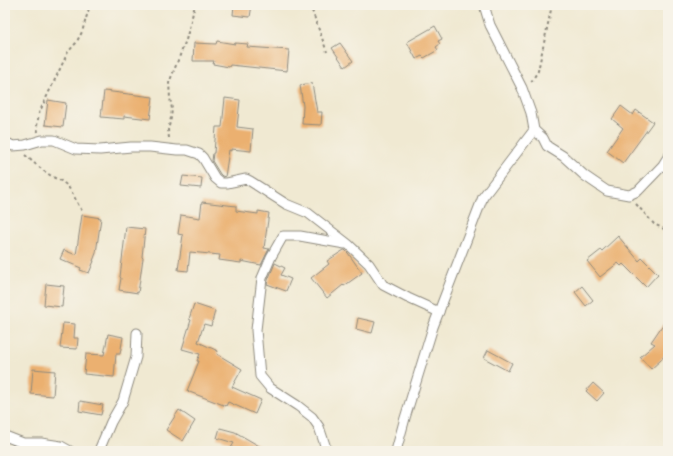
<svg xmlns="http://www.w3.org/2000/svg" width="673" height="456" viewBox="0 0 673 456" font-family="'Gochi Hand',sans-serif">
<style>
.building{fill:#ebb070}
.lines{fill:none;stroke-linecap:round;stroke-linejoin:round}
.minor-casing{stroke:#8e8a7e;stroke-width:11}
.path{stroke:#8e8a7e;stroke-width:2;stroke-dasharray:3 3;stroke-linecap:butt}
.minor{stroke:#fff;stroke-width:9}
</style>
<rect width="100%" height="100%" fill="#f7f3e8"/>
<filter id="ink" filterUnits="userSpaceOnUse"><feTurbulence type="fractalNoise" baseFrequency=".025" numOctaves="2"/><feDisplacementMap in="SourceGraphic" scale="8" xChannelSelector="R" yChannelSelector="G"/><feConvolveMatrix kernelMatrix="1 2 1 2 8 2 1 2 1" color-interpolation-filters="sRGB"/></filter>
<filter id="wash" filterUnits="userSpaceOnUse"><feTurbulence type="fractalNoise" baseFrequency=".012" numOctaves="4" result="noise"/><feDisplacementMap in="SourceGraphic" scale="16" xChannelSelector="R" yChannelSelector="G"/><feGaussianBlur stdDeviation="0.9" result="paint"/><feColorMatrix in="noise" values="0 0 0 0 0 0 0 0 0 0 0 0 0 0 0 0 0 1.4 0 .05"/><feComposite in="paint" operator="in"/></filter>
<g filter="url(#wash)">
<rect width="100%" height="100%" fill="#f0e9d2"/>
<g id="blocks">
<g class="building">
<path d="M234,5H252L250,17L233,15Z"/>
<path d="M435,26L442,39L438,41L440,44L436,47L438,50L424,58L422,56L416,59L407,42Z"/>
<path d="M217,41L235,44V43L248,44L247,47L289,50L287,71L230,65L229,67L213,64L214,61H193L194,43L216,44Z"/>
<path d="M340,43L353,61L345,67L332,48Z"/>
<path d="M312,83L317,112H322L321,125L302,124L303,106L300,85Z"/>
<path d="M104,91L153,97L150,119L124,116V119L101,117Z"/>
<path d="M225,98L240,100L237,127L253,129L251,151L231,149V151L229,150L225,177L222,176L220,174L212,161L213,153H214L216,127H222Z"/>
<path d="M48,100L66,103L63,127L45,125Z"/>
<path d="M621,106L633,115L636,110L653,122L623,163L607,151L623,128L612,119Z"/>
<path d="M183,176L202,178L201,188L181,186Z"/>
<path d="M202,202L236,206V211L258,214V211L269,213L264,248L269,249L261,265L241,261V263L219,260L220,255L190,252L188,271L178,270L183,235L178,234L181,215L200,218Z"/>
<path d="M82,215L101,218L96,253L93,261H94L89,273L80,270L81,268L60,259L64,250L76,255Z"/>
<path d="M126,227L145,229L142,257L143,258L138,293L119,290L121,278L120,277Z"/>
<path d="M618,236L639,261L642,258L658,274L646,287L623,264L621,266L618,263L600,277L587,261L601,250L602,251Z"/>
<path d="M344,250H345L348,253L362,273L344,286L343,285L327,298L311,278L329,264L327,261Z"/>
<path d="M275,263L285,268L281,275L291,279L286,291L267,284L268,280Z"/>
<path d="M46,284L64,286L62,307L44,305Z"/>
<path d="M582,286L593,300L586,306L575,292Z"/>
<path d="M194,304L215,311L211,326L204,324L198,342L218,351L217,354L242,369L232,387L261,400L255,414L228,402L226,406L187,391L199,361H197L200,354L182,349L191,320L189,319Z"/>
<path d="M668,317V350L661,360L651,369L640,357L655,344L651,342Z"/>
<path d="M358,318L375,322L372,333L356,329Z"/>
<path d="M63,323L75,324L74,338H78L77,349L60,348Z"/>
<path d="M108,334L123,337L120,354H116L114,377L84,374L86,354L104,355Z"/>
<path d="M488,350L512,363L508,371L484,358Z"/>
<path d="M33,369L55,371L53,396L31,394Z"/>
<path d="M593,383L604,393L597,401L586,391Z"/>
<path d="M80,401L103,405L101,415L79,411Z"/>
<path d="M179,410L195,421L183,441L166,430Z"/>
<path d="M220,428L235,432L261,447L260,450L250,447L248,451H229L234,443L217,438Z"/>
</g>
</g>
</g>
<g filter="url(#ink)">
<use href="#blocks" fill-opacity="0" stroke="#8e8a7e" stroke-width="1"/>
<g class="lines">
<g class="minor-casing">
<g id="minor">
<path d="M534,130L543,138L547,146L563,156L585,176L607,191L629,195L638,191L663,165L668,157"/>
<path d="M5,142L13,146L25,145L42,140H54L76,149L100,150L131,147H150L177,150H187L199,154L203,158L215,178L221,183H227L246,179L250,181L286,204L308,213L348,244L369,264L383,285L408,298L439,312"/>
<path d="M5,436L23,443H41L61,446L70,451"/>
<path d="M99,451L100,448L111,422L123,401L136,357L137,333"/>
<path d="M327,451L319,427L312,417L298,406L270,388L260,376L256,330L262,278L271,257L283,236H300L345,244"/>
<path d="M396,451L405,418L433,327L483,197L534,130L531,113L522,88L490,25L484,5"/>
</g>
</g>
<g class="path">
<path d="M310,5L327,52"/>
<path d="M531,82L538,71L552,5"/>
<path d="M38,132L37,126L39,113L68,52L76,43L82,32L90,5"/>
<path d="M169,138L168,130L171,118L172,109L170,98L169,83L186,40L195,5"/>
<path d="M25,155C34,163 43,171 53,177C56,179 61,180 64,183C73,190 76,203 83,212"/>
<path d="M636,204L654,224L668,231"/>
</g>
<use href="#minor" class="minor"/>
</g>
</g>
<rect width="673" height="456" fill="none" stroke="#f7f3e8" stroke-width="20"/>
</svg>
